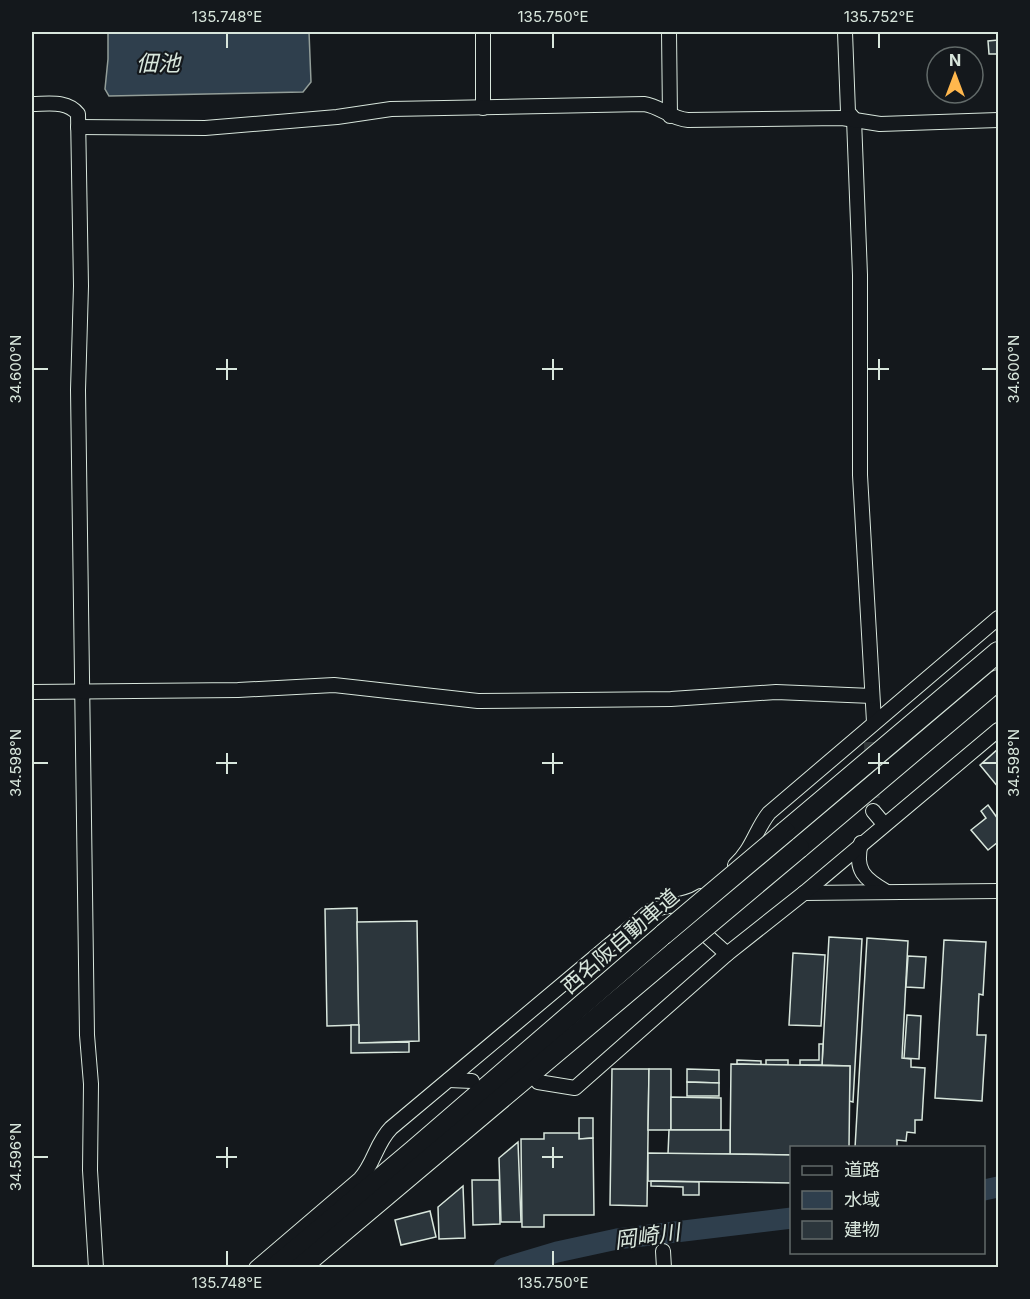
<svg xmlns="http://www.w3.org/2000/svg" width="1030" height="1299" viewBox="0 0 1030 1299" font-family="Inter,'Noto Sans JP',sans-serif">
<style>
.water{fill:#2f3f4d;stroke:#939e99;stroke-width:1.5}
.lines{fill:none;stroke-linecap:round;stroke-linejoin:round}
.river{stroke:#2f3f4d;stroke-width:21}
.building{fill:#2c363c;stroke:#d8e6dc;stroke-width:1.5}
.minor-tunnel{stroke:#313739;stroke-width:14;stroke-dasharray:14 7;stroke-linecap:butt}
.minor-casing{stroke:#d8e6dc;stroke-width:16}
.highway-casing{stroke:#d8e6dc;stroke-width:22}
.minor{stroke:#14181c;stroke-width:14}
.highway{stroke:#14181c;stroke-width:20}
.highway-bridge-casing{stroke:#d8e6dc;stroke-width:22;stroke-linecap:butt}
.highway-bridge{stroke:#14181c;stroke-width:20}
.ticks{fill:none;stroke:#d8e6dc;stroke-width:2}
.labels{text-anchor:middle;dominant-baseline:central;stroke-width:4.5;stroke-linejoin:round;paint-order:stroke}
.street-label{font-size:21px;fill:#d8e6dc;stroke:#14181c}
.water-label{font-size:22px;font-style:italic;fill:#d8e6dc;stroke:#14181c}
.neatline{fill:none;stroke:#d8e6dc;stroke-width:2}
.ticks-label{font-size:15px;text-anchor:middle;fill:#d8e6dc}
</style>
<rect width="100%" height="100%" fill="#14181c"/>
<path class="water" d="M108,32H309L311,82L303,92L109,96L105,89L108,59Z"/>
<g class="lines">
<g class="river">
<path d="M984,1190L998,1187"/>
<path d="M504,1268L557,1252L617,1239L792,1218"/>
</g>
</g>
<g class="building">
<path d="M998,40V56L997,54H989L988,41Z"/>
<path d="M998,749V787L980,765Z"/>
<path d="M988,805L998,819V842L988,850L971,830L986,818L981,811Z"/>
<path d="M357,908L359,1025L327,1026L325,909Z"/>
<path d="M417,921L419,1041L359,1043L357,922Z"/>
<path d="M829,937L862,939L853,1102L849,1101L850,1066L822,1065Z"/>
<path d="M867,938L908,941L902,1058L911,1059V1067L925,1068L922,1120H915V1133L907,1132L906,1141L897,1140V1148H855Z"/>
<path d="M944,940L986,942L983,995L979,994L977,1035H986L982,1101L935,1098Z"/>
<path d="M793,953L825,955L821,1026L789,1025Z"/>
<path d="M908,956L926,957L924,988L906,987Z"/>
<path d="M907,1015L921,1016L919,1059L904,1058Z"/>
<path d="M351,1025H359V1043L409,1042V1052L351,1053Z"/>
<path d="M819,1044H823L822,1065H800V1060H819Z"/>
<path d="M737,1060L761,1061V1065L737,1064Z"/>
<rect x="766" y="1060" width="22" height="5"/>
<path d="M731,1064L850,1066L849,1148H792V1155L730,1154Z"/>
<path d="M612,1069H649L647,1206L610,1205Z"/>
<path d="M649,1069H671V1130H648Z"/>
<path d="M687,1069L719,1070V1083L687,1082Z"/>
<path d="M687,1082L719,1083V1096H687Z"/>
<path d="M671,1097L721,1098V1130H671Z"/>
<path d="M579,1118H593V1138L579,1139Z"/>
<path d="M669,1130H730V1154H668Z"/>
<path d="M544,1133H579V1139L593,1138L594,1215H544V1227H522L521,1139H544Z"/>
<path d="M518,1142L521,1222H501L499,1158Z"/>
<path d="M648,1153L792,1155V1183L648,1181Z"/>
<path d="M472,1180H499L500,1224L473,1225Z"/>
<path d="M651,1181L699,1182V1195H683V1187L651,1186Z"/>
<path d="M463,1186L465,1238L439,1239L438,1207Z"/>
<path d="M430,1211L436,1237L401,1245L395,1220Z"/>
</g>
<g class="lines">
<path class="minor-tunnel" d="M871,742L873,811"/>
<g class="minor-casing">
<g id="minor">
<path d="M483,32V108"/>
<path d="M669,32L670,116"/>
<path d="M845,32L848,112L854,119L860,275V475L874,722"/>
<path d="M32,104C48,104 67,100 78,114L81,286L78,390L87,1035L91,1084L90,1170L96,1268"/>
<path d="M78,127L205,128L337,117L391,109L644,104C660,106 671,119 688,120L842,118L880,124L998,120"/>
<path d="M32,692L238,690L334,685L478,701L671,699L776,692L872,696"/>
<path d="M873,811L884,824"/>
<path d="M861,843C854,870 864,879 887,892"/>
<path d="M735,865C752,850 756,829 769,813L998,618"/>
<path d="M804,893L998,891"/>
<path d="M678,910L727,954"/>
<path d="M449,1080L472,1081"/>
<path d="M538,1082L575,1088L727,954L804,893L998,730"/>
<path d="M663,1251L664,1268"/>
<path d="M256,1268L360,1179C374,1164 376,1143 391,1128L650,911C667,904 686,906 701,896"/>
</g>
</g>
<g class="highway-casing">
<g id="highway">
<path d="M785,832L998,652"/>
<path d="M799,848L998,680"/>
<path d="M274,1268L414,1150L664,934"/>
<path d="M300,1268L675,952"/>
</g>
</g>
<use href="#minor" class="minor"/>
<use href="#highway" class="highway"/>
<g class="highway-bridge-casing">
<g id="highway-bridge">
<path d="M664,934L785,832"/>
<path d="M675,952L799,848"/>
</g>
</g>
<use href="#highway-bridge" class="highway-bridge"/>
</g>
<path class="ticks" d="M227,33V48M553,33V48M879,33V48M227,359V380M553,359V380M879,359V380M33,369H48M216,369H237M542,369H563M868,369H889M982,369H997M227,753V774M553,753V774M879,753V774M33,763H48M216,763H237M542,763H563M868,763H889M982,763H997M227,1147V1168M553,1147V1168M33,1157H48M216,1157H237M542,1157H563M227,1251V1266M553,1251V1266"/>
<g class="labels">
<g class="street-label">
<text transform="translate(620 941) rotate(-41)">西名阪自動車道</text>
</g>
<g class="water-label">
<text x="158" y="63">佃池</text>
<text transform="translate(647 1236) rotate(-8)">岡崎川</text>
</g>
</g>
<rect width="1030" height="1299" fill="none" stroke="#14181c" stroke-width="66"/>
<rect x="790" y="1146" width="195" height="108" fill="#14181c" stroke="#626a69" stroke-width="1.5"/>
<rect x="802" y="1166" width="30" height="9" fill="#14181c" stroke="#626a69" stroke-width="1.5"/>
<text x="844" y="1176" font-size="18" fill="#d8e6dc">道路</text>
<rect x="802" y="1191" width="30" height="18" fill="#2f3f4d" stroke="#626a69" stroke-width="1.5"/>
<text x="844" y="1206" font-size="18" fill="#d8e6dc">水域</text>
<rect x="802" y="1221" width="30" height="18" fill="#2c363c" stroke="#626a69" stroke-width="1.5"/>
<text x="844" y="1236" font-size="18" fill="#d8e6dc">建物</text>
<g transform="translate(955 75)"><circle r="28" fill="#14181c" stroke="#626a69" stroke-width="1.5"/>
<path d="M0-4.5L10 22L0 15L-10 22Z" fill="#ffb74d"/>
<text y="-9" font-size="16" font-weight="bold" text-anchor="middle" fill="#d8e6dc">N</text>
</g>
<rect x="33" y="33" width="964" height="1233" class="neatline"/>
<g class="ticks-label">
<text x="227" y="22">135.748°E</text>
<text x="553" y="22">135.750°E</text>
<text x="879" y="22">135.752°E</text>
<text transform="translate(16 369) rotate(-90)" y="5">34.600°N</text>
<text transform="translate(1014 369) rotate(-90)" y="5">34.600°N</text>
<text transform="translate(16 763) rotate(-90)" y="5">34.598°N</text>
<text transform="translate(1014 763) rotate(-90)" y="5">34.598°N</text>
<text transform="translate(16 1157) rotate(-90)" y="5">34.596°N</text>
<text x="227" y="1288">135.748°E</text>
<text x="553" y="1288">135.750°E</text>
</g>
</svg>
